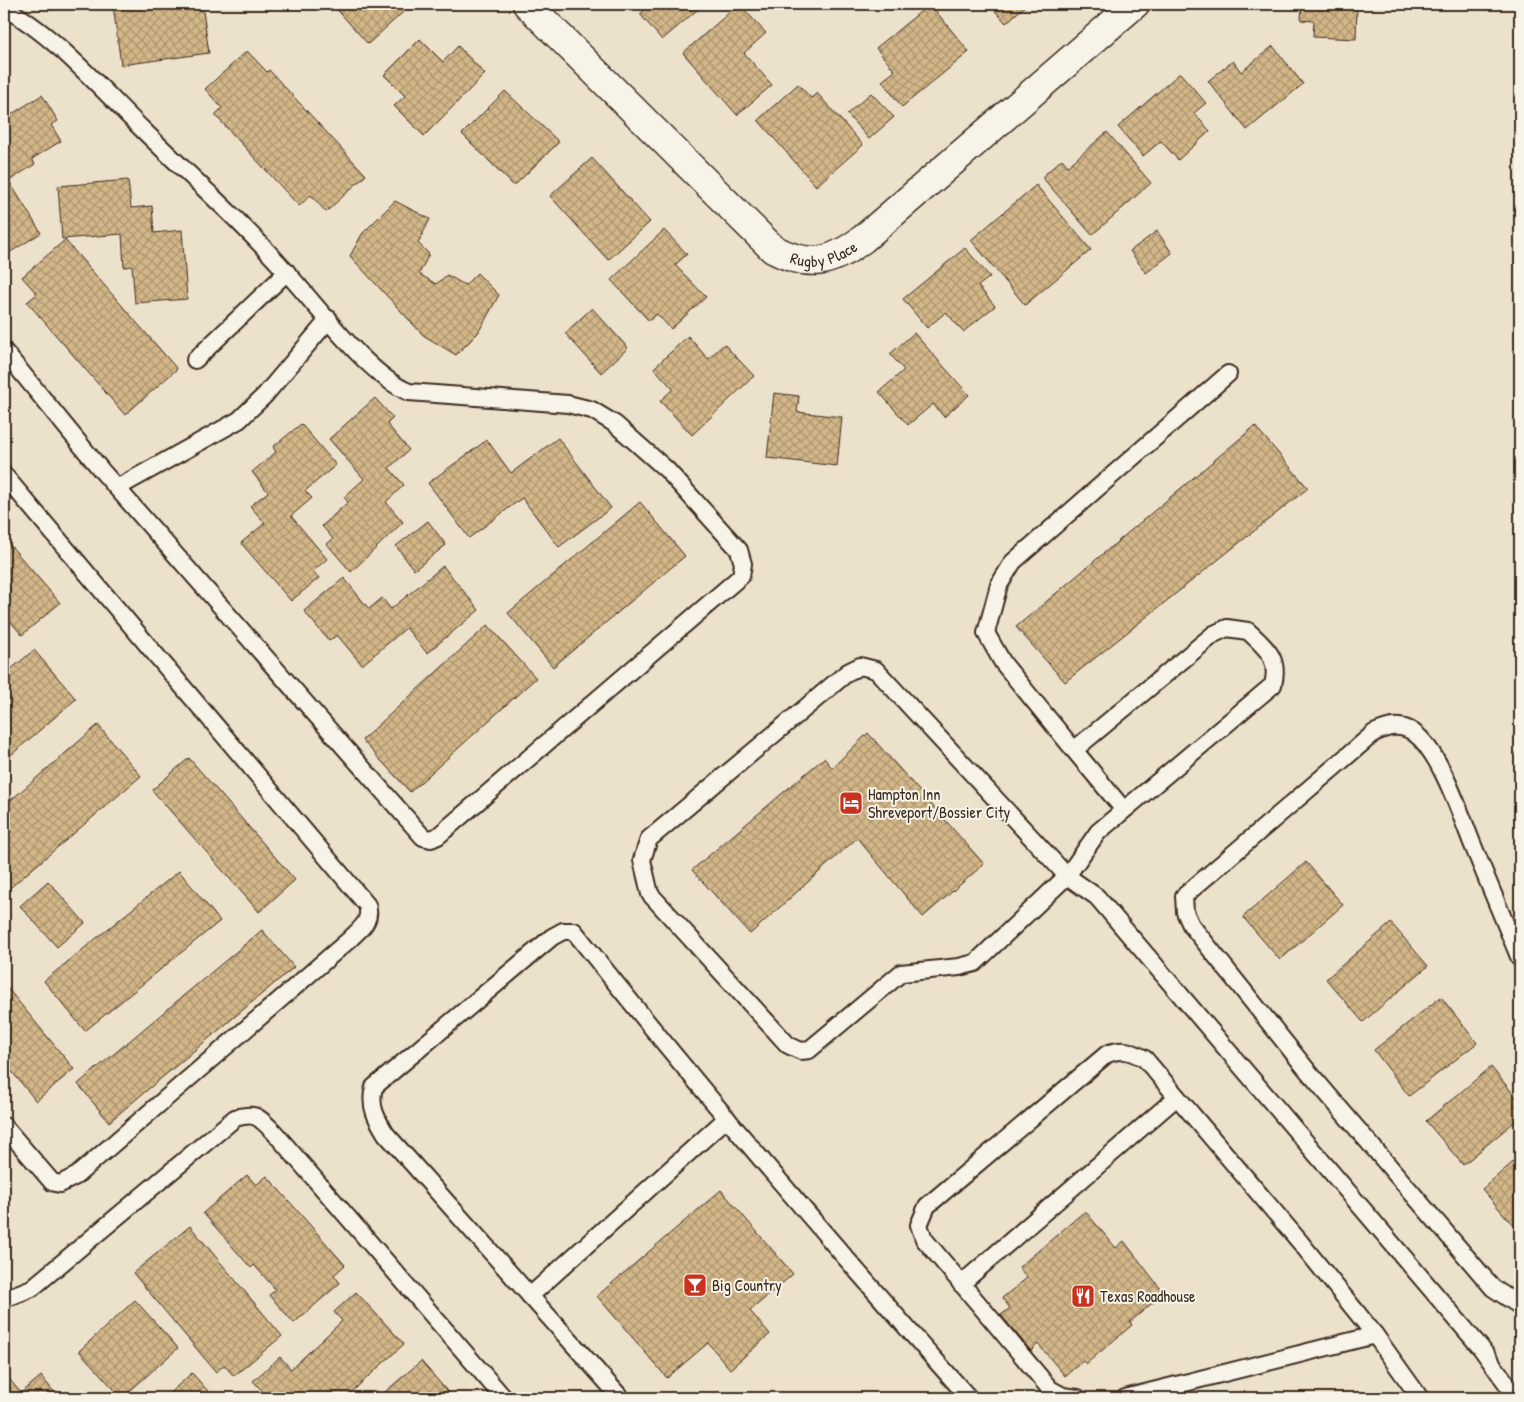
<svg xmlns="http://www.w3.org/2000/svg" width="1524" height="1402" viewBox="0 0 1524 1402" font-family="'Patrick Hand',sans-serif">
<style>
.building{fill:url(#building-cross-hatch);stroke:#3b2a1e}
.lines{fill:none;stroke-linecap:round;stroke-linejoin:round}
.lane-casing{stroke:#3b2a1e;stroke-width:20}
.street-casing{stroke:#3b2a1e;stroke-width:31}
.lane{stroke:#f7f3e8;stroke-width:16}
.street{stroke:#f7f3e8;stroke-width:28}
.labels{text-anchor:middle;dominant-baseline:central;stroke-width:4;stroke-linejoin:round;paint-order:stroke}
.street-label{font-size:16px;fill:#3b2a1e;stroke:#f7f3e8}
.poi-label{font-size:16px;fill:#3b2a1e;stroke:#f7f3e8;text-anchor:start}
</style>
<defs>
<pattern id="building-cross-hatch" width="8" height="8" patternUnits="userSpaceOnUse" patternTransform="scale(1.25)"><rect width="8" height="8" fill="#d3b788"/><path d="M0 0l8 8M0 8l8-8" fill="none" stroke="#ac956f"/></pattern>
</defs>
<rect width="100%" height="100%" fill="#ece1cb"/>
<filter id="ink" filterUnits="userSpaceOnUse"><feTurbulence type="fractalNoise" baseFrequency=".02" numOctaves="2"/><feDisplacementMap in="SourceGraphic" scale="10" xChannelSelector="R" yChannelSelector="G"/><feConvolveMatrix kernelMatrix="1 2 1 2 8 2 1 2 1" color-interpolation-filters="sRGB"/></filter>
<g filter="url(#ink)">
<g class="building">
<path d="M77,4H202L209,53L121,65L113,5L78,10Z"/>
<path d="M332,4H412L368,44Z"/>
<path d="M642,4H704L662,40L640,14L647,8Z"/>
<path d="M739,4L766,33L744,53L772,85L737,115L683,53Z"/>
<path d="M930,4L969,52L902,107L882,81L895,71L876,48Z"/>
<path d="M989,4H1027L1006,23Z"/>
<path d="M1302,4H1357L1356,39L1313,37L1314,21L1301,20Z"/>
<path d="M420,39L443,62L458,46L485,74L424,136L394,106L405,96L384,75Z"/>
<path d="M1273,46L1303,84L1247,130L1208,81L1233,61L1241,72Z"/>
<path d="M247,51L267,72L269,70L366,175L326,212L311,195L299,206L215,115L222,108L205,89Z"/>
<path d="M1180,73L1206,103L1194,113L1210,131L1178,160L1161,141L1143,156L1118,127Z"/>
<path d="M798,84L811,98L817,93L863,145L816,186L758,120Z"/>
<path d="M505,91L559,142L514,186L462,134Z"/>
<path d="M871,93L894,117L869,139L847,114Z"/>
<path d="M42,95L58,121L51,125L61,141L32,159L35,164L9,181L41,233L4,256V119Z"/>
<path d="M1107,132L1151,183L1092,235L1042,177L1062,159L1068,166Z"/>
<path d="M592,158L650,222L608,260L550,196Z"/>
<path d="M128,180L131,208L152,206L154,233L182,230L187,299L135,303L132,266L124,267L122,234L62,239L58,186Z"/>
<path d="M1036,185L1091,250L1025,305L971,240Z"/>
<path d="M395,201L430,219L418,243L429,254L419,274L436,284L447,275L465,285L477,273L499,295L478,333L456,355L423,335L350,256L362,234Z"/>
<path d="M664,230L687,254L675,265L706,297L671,329L657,314L649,321L611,280Z"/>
<path d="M1157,231L1172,253L1146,273L1130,251Z"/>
<path d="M65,240L177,369L125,415L27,302L37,294L22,277Z"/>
<path d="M965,248L990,277L978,286L995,306L963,332L946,312L927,328L903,299Z"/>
<path d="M592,308L628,348L601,373L565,333Z"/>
<path d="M914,333L969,395L944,417L933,404L908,425L879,392L904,370L890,354Z"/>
<path d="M688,336L708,359L724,344L754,376L692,435L660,401L673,389L654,368Z"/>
<path d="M774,393L799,396L797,412L842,417L837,466L767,458Z"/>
<path d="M375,398L393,418L387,424L409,450L389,468L404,485L386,502L403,522L351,572L327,544L333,539L322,526L348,502L344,497L364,479L329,439Z"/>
<path d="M301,424L336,465L305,491L312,498L291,516L327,559L313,571L319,578L291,601L241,543L265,523L250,506L268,492L252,472L276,452L273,447Z"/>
<path d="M1255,426L1308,488L1065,682L1016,627Z"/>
<path d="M558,438L611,508L559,547L522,498L469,538L428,483L487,440L511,473Z"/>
<path d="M640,502L685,556L553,667L508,613Z"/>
<path d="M428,521L446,545L414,570L396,546Z"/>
<path d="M4,538L60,603L22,635L4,614Z"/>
<path d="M443,566L479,610L427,653L406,628L362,665L337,635L329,641L304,611L344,578L369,609L382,598L391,609Z"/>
<path d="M488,625L536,678L410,792L362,740Z"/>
<path d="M34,650L76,699L4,761V675Z"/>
<path d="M98,725L141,776L4,893V806Z"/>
<path d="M868,733L984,864L923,917L857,838L750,934L692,870L824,758L832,768Z"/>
<path d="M189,758L295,880L259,912L152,790Z"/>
<path d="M1306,862L1343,905L1280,960L1243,917Z"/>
<path d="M179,871L220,921L85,1031L44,981Z"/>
<path d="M48,881L85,923L57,947L20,906Z"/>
<path d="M1391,923L1428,966L1363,1022L1326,979Z"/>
<path d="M262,930L294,967L109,1122L78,1084Z"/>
<path d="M4,984L74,1069L36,1101L4,1062Z"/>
<path d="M1441,997L1477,1043L1409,1096L1374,1050Z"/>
<path d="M1491,1067L1520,1102V1117L1463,1165L1426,1121Z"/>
<path d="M1520,1156V1231L1519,1232L1482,1189Z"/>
<path d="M247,1175L256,1185L267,1176L345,1265L334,1275L340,1283L294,1323L269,1295L276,1290L254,1265L251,1268L203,1213Z"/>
<path d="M721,1190L793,1274L750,1311L770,1334L730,1369L708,1343L667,1378L597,1296Z"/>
<path d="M1085,1211L1116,1248L1124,1241L1164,1293L1130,1322L1132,1325L1086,1364L1083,1361L1065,1376L1038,1344L1031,1351L1001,1315L1010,1308L1002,1298L1027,1278L1019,1267Z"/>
<path d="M190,1226L282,1336L234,1376L224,1365L216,1372L133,1273Z"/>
<path d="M356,1292L404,1344L345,1398H269L253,1381L280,1357L291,1369L342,1321L334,1312Z"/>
<path d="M135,1300L178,1348L122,1398L79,1351Z"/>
<path d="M421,1361L453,1398H378Z"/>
<path d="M4,1373L21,1393L41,1376L59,1398H4Z"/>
<path d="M192,1373L214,1398H164Z"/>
</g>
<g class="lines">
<g class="lane-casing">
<g id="lane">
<path d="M4,8C53,33 103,91 143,130C191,177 243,223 288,274C318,307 369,376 409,392L568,404L592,410L615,424L667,470L739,550L743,564L741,576L438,836L431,839L423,837L102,471L4,351"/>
<path d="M195,360L287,272"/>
<path d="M4,475L367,905C372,921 361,928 350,939L76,1176L60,1184L52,1182L4,1126"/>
<path d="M117,488L239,420L265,395L329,319"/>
<path d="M1074,750L1003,663L986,633L999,585L1013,562L1228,374"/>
<path d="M1124,810L1074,750L1214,634L1227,628L1248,631C1266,648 1280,658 1273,685L1098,832L1067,876L975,963L959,967L901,973L809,1050L801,1051L788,1045L650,894L642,860L649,839L848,672L860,666L876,670L1067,876L1097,897L1481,1348L1517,1398"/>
<path d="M1520,959C1504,921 1488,882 1472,843C1460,813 1440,751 1413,732C1400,723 1387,727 1374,733L1184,896L1185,912L1191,925L1307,1070L1493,1288L1520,1306"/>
<path d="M961,1284L1177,1097"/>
<path d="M530,1296L727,1118"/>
<path d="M4,1299L32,1288L235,1118C257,1112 258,1117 274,1132L504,1398"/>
<path d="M621,1398L386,1134C376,1118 369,1106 374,1087L552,937L563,931H574C701,1091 833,1246 969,1398"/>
<path d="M1078,1398L1063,1396L1050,1389L924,1239L919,1225L927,1206L1107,1054C1123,1048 1131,1051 1145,1059L1300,1242L1375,1335"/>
<path d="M1125,1398L1375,1335L1420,1398"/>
</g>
</g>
<g class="street-casing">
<g id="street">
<path id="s1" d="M527,4L773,249C809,268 830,264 863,239L1135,4"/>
</g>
</g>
<use href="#lane" class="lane"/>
<use href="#street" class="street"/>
</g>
</g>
<defs>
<g id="hotel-square" transform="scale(1.25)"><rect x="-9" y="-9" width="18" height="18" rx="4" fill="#c8321e" stroke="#f7f3e8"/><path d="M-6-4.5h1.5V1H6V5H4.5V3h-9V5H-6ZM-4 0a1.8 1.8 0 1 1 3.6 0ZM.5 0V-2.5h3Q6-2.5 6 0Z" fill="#fff"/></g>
<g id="bar-square" transform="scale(1.25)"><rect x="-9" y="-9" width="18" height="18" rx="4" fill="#c8321e" stroke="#f7f3e8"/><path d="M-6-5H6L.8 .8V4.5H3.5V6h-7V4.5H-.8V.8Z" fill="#fff"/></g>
<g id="restaurant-square" transform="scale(1.25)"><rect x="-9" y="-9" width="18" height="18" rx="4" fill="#c8321e" stroke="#f7f3e8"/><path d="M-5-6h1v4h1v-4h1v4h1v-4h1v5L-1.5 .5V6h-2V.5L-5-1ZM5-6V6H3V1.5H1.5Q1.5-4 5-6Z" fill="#fff"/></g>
</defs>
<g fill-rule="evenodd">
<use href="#hotel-square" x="851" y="803"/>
<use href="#bar-square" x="695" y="1285"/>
<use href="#restaurant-square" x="1083" y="1296"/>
</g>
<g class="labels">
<g class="street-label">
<text stroke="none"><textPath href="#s1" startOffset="401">Rugby Place</textPath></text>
</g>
<g class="poi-label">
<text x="868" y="794">Hampton Inn<tspan x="868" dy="18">Shreveport/Bossier City</tspan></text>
<text x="712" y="1285">Big Country</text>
<text x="1100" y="1296">Texas Roadhouse</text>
</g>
</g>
<rect width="1524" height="1402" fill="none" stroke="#f7f3e8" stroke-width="20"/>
<rect x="10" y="10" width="1504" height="1382" fill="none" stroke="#3b2a1e" stroke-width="2" filter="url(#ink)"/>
</svg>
